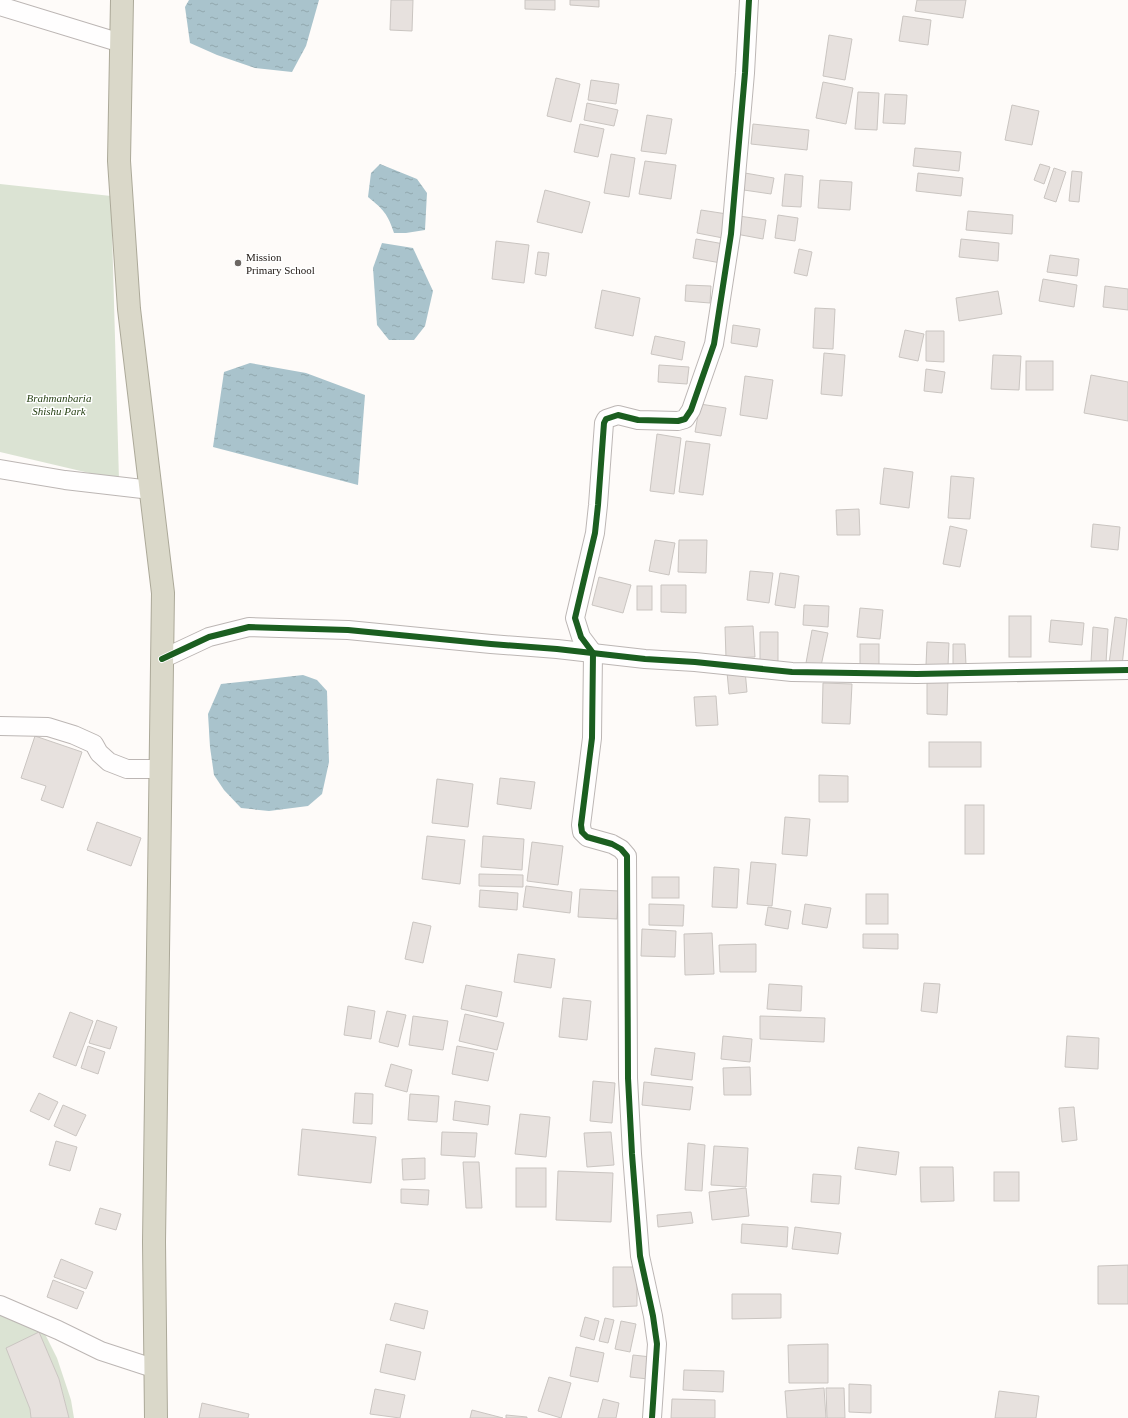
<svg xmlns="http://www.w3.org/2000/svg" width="1128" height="1418" viewBox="0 0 1128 1418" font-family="Georgia,serif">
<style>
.green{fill:#dbe3d3}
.water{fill:url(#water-ripples)}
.building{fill:#e7e1de;stroke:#cac5c1}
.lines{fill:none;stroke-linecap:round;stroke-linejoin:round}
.minor-casing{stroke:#bcb6b4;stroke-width:20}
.highway-casing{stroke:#aca999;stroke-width:24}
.minor{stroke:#fffefe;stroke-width:18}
.highway{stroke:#dad8c9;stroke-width:22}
.cycleway-casing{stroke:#fff;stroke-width:8}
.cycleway{stroke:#1b5e20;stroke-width:6}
.poi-dot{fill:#6c6663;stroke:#fff;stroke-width:1.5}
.labels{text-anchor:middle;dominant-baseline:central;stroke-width:3;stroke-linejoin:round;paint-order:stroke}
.poi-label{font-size:11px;fill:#1e1612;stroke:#fff;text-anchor:start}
.park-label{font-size:11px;font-style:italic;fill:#264013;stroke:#fff}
</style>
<defs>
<pattern id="water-ripples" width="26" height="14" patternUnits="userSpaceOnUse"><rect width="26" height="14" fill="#a9c3cc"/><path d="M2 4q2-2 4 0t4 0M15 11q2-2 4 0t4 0" fill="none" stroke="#91a7ae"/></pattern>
</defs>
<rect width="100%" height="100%" fill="#fefbf9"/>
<g class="green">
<path d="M0,184L111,196L119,480L0,452Z"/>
<path d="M0,1311L42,1328L57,1358L71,1400L74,1418H69L59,1379L39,1332L7,1348L30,1409L31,1418H0Z"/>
</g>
<g class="water">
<path d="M189,0H319L306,46L292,72L255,68L217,55L190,43L185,7Z"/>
<path d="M380,164L417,179L427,193L425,230L406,233H394C388,214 383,209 368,197L371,173Z"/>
<path d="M382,243L413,248L433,291L425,326L414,340H389L377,325L373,268Z"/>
<path d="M250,363L306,373L365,395L358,485L213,447L224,372Z"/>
<path d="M303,675L317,680L327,691L329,762L322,794L308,806L269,811L241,808L224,790L214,775L210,747L208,714L221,684Z"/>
</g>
<g class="building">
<path d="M391,0H413L412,31L390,30Z"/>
<path d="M525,0H555V10L525,9Z"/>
<path d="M570,0H599V7L570,5Z"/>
<path d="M917,0H966L963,18L915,11Z"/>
<path d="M903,16L931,20L928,45L899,41Z"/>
<path d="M829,35L852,39L845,80L823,76Z"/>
<path d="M556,78L580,84L571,122L547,116Z"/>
<path d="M591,80L619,84L616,104L588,100Z"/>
<path d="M823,82L853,88L846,124L816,118Z"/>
<path d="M858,92L879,93L877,130L855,129Z"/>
<path d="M885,94L907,95L905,124L883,123Z"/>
<path d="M587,103L618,110L614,126L584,120Z"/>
<path d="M1012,105L1039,111L1032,145L1005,140Z"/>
<path d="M647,115L672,119L666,154L641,151Z"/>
<path d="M580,124L604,129L598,157L574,152Z"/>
<path d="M753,124L809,130L807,150L751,144Z"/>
<path d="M915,148L961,152L959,171L913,166Z"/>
<path d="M611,154L635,158L629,197L604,193Z"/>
<path d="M645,161L676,165L671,199L639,194Z"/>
<path d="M1040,164L1050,167L1044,184L1034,180Z"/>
<path d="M1054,168L1066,172L1056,202L1044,198Z"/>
<path d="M1072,171L1082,172L1079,202L1069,201Z"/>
<path d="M739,172L774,178L771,194L737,189Z"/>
<path d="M918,173L963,178L961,196L916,191Z"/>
<path d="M785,174L803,176L801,207L782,206Z"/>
<path d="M820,180L852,182L850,210L818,208Z"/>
<path d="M545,190L590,202L582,233L537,222Z"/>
<path d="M701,210L727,214L723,238L697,233Z"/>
<path d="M968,211L1013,215L1012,234L966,230Z"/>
<path d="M778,215L798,218L795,241L775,238Z"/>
<path d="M739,216L766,220L763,239L736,234Z"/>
<path d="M696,239L724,244L721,263L693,258Z"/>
<path d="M961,239L999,243L998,261L959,257Z"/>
<path d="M496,241L529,245L524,283L492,279Z"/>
<path d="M799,249L812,252L807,276L794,273Z"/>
<path d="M538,252L549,253L546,276L535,274Z"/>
<path d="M1050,255L1079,259L1077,276L1047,272Z"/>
<path d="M1043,279L1077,285L1074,307L1039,301Z"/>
<path d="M686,285L711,286L710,303L685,301Z"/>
<path d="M1105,286L1128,289V310L1103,307Z"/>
<path d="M602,290L640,298L633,336L595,328Z"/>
<path d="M998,291L1002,314L959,321L956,298Z"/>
<path d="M815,308L835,309L833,349L813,348Z"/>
<path d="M733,325L760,329L757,347L731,343Z"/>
<path d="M905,330L924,334L918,361L899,357Z"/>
<path d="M926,331H944V362L926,361Z"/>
<path d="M655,336L685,342L682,360L651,354Z"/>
<path d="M824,353L845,355L842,396L821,394Z"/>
<path d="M993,355L1021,356L1019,390L991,389Z"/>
<rect x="1026" y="361" width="27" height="29"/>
<path d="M659,365L689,367L687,384L658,382Z"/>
<path d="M926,369L945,372L942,393L924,391Z"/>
<path d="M1091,375L1128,382V421L1084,413Z"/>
<path d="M745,376L773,380L767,419L740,415Z"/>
<path d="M700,404L726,408L721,436L695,432Z"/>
<path d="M657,434L681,438L674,494L650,491Z"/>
<path d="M686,441L710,444L703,495L679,492Z"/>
<path d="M884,468L913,472L909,508L880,504Z"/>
<path d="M951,476L974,478L970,519L948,518Z"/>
<path d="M859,509L860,535H837L836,510Z"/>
<path d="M1093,524L1120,527L1118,550L1091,547Z"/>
<path d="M950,526L967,530L960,567L943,564Z"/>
<path d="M655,540L675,543L669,575L649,571Z"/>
<path d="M679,540H707L706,573L678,572Z"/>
<path d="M750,571L773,573L769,603L747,600Z"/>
<path d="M780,573L799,576L795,608L775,605Z"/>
<path d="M599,577L631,585L623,613L592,605Z"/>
<path d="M661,585H686V613L661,612Z"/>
<rect x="637" y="586" width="15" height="24"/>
<path d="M804,605L829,606L828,627L803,625Z"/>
<path d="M860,608L883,610L880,639L857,637Z"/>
<rect x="1009" y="616" width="22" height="41"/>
<path d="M1115,617L1127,619L1122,666L1109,664Z"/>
<path d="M1051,620L1084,623L1082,645L1049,642Z"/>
<path d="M753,626L755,657L726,658L725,627Z"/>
<path d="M1093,627L1108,629L1106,663L1091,662Z"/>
<path d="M812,630L828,633L821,666L806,663Z"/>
<path d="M760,632H778V664L760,663Z"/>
<path d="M927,642L949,643L948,666L926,665Z"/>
<rect x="860" y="644" width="19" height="25"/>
<path d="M953,644H965L966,665L953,666Z"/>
<path d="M745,670L747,692L729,694L727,672Z"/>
<path d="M927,676L948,677L947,715L927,714Z"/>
<path d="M823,683L852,684L850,724L822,723Z"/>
<path d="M716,696L718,725L696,726L694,697Z"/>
<path d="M35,736L82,752L63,808L41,800L46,786L21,778Z"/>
<rect x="929" y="742" width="52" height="25"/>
<path d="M819,775L848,776V802H819Z"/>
<path d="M500,778L535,782L531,809L497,804Z"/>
<path d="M437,779L473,784L468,827L432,823Z"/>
<rect x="965" y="805" width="19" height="49"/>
<path d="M785,817L810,819L807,856L782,854Z"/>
<path d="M97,822L141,838L131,866L87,850Z"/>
<path d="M427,836L465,840L460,884L422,879Z"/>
<path d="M483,836L524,839L522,870L481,867Z"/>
<path d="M532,842L563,846L558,885L527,881Z"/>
<path d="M751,862L776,864L772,906L747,904Z"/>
<path d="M714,867L739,869L737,908L712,907Z"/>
<path d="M479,874L523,875V887L479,886Z"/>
<rect x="652" y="877" width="27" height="21"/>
<path d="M526,886L572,892L570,913L523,907Z"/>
<path d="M580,889L619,891L617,919L578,917Z"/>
<path d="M480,890L518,893L517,910L479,907Z"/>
<rect x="866" y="894" width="22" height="30"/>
<path d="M649,904L684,905L683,926L649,925Z"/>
<path d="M805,904L831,908L827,928L802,924Z"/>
<path d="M768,907L791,911L788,929L765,925Z"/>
<path d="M413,922L431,926L423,963L405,959Z"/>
<path d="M642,929L676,931L675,957L641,956Z"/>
<path d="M712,933L714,974L685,975L684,934Z"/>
<path d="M863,934H898V949L863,948Z"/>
<path d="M756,944V972H720L719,945Z"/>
<path d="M518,954L555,959L551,988L514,982Z"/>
<path d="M924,983L940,984L937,1013L921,1011Z"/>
<path d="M769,984L802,986L801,1011L767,1009Z"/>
<path d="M466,985L502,992L497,1017L461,1009Z"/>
<path d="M563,998L591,1001L587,1040L559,1037Z"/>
<path d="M348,1006L375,1011L371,1039L344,1035Z"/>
<path d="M387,1011L406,1015L398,1047L379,1042Z"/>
<path d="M70,1012L93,1021L76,1066L53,1057Z"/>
<path d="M465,1014L504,1023L497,1050L459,1041Z"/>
<path d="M413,1016L448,1021L443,1050L409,1045Z"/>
<path d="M760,1016L825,1018L824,1042L760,1039Z"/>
<path d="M97,1020L117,1027L110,1049L89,1043Z"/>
<path d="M723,1036L752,1039L750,1062L721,1059Z"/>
<path d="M1067,1036L1099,1038L1098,1069L1065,1067Z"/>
<path d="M88,1046L105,1052L98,1074L81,1068Z"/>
<path d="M457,1046L494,1053L488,1081L452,1074Z"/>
<path d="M655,1048L695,1053L692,1080L651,1075Z"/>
<path d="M391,1064L412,1070L407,1092L385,1086Z"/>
<path d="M750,1067L751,1095H724L723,1068Z"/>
<path d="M593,1081L615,1083L612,1123L590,1121Z"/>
<path d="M644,1082L693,1087L690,1110L642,1105Z"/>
<path d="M39,1093L58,1102L49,1120L30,1111Z"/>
<path d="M355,1093L373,1094L372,1124L353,1123Z"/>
<path d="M410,1094L439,1096L437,1122L408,1120Z"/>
<path d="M455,1101L490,1106L488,1125L453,1120Z"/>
<path d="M63,1105L86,1115L76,1136L54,1126Z"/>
<path d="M1074,1107L1077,1140L1062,1142L1059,1108Z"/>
<path d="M520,1114L550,1117L546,1157L515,1154Z"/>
<path d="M302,1129L376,1137L371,1183L298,1175Z"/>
<path d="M442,1132L477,1133L475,1157L441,1155Z"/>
<path d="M611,1132L614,1165L587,1167L584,1133Z"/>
<path d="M56,1141L77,1147L70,1171L49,1165Z"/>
<path d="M688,1143L705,1145L702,1191L685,1190Z"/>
<path d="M714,1146L748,1148L746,1187L711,1185Z"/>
<path d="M858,1147L899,1152L896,1175L855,1169Z"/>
<path d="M425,1158V1179L403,1180L402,1159Z"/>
<path d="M463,1162H479L482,1208H466Z"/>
<path d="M920,1167H953L954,1201L921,1202Z"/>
<rect x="516" y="1168" width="30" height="39"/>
<path d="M558,1171L613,1173L611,1222L556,1220Z"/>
<rect x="994" y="1172" width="25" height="29"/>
<path d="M813,1174L841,1176L839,1204L811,1202Z"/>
<path d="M746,1188L749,1216L712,1220L709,1192Z"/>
<path d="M401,1189L429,1190L428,1205L401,1203Z"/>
<path d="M100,1208L121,1214L116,1230L95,1224Z"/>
<path d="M691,1212L693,1223L658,1227L657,1215Z"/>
<path d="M742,1224L788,1227L787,1247L741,1243Z"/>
<path d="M795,1227L841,1233L838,1254L792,1249Z"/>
<path d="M61,1259L93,1272L86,1289L54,1277Z"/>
<path d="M1128,1265V1304H1098V1266Z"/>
<path d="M613,1267H637V1306L613,1307Z"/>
<path d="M53,1280L84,1292L77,1309L47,1297Z"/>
<path d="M732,1294H781V1318L732,1319Z"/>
<path d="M395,1303L428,1311L424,1329L390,1320Z"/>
<path d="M585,1317L599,1321L594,1340L580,1336Z"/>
<path d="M605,1318L614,1320L608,1343L599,1341Z"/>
<path d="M621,1321L636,1324L630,1352L615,1349Z"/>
<path d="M39,1332L59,1379L69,1418H31L30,1409L6,1348Z"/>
<path d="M386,1344L421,1352L415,1380L380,1372Z"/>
<path d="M828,1344V1383H789L788,1345Z"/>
<path d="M576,1347L604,1353L598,1382L570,1376Z"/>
<path d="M633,1355L651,1357L648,1379L630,1377Z"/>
<path d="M684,1370L724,1371L723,1392L683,1390Z"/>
<path d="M549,1377L571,1383L561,1418L538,1411Z"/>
<path d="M849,1384L871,1385V1413L849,1412Z"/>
<path d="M824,1388L826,1418H787L785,1391Z"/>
<path d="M826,1388H844L845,1418H827Z"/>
<path d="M375,1389L405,1395L400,1418L370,1414Z"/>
<path d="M999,1391L1039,1396L1036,1418H995Z"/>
<path d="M603,1399L619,1403L616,1418H598Z"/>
<path d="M672,1399L715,1400V1418H671Z"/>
<path d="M202,1403L249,1414L248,1418H199Z"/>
<path d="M472,1410L503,1418H470Z"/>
<path d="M506,1415L527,1417V1418H506Z"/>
</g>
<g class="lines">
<g class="minor-casing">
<g id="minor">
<path d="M0,6L121,43"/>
<path d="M0,469L65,480L151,490"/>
<path d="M162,659L209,637L249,627L348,630L491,644L557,649L645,659L695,662L792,672L917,674L1128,670"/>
<path d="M0,726L48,727L74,735L94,744L99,753L109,762L127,769H160"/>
<path d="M0,1305L58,1330L101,1351L156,1369"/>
<path d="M652,1418L657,1344L653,1316L640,1256L632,1154L628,1078L627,856L621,849L612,844L587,837L582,832L581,825L592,738L593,653L581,637L575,618L595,533L598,505L604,423L606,419L618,415L638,420L678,421L685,419L691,410L714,344L731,234L745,73L749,0"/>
</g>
</g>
<g class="highway-casing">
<path id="highway" d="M122,0L119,161L129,309L163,593L154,1242L156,1418"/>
</g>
<use href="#minor" class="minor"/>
<use href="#highway" class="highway"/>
<g class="cycleway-casing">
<g id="cycleway">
<path d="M162,659L209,637L249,627L348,630L491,644L557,649L645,659L695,662L792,672L917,674L1128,670"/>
<path d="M652,1418L657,1344L653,1316L640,1256L632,1154L628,1078L627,856L621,849L612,844L587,837L582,832L581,825L592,738L593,653L581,637L575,618L595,533L598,505L604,423L606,419L618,415L638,420L678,421L685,419L691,410L714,344L731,234L745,73L749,0"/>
</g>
</g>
<use href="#cycleway" class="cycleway"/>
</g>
<circle class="poi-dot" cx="238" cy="263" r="4"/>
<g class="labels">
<g class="poi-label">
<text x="246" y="257">Mission<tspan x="246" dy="13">Primary School</tspan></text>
</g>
<g class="park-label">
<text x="59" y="398">Brahmanbaria<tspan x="59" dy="13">Shishu Park</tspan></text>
</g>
</g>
</svg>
